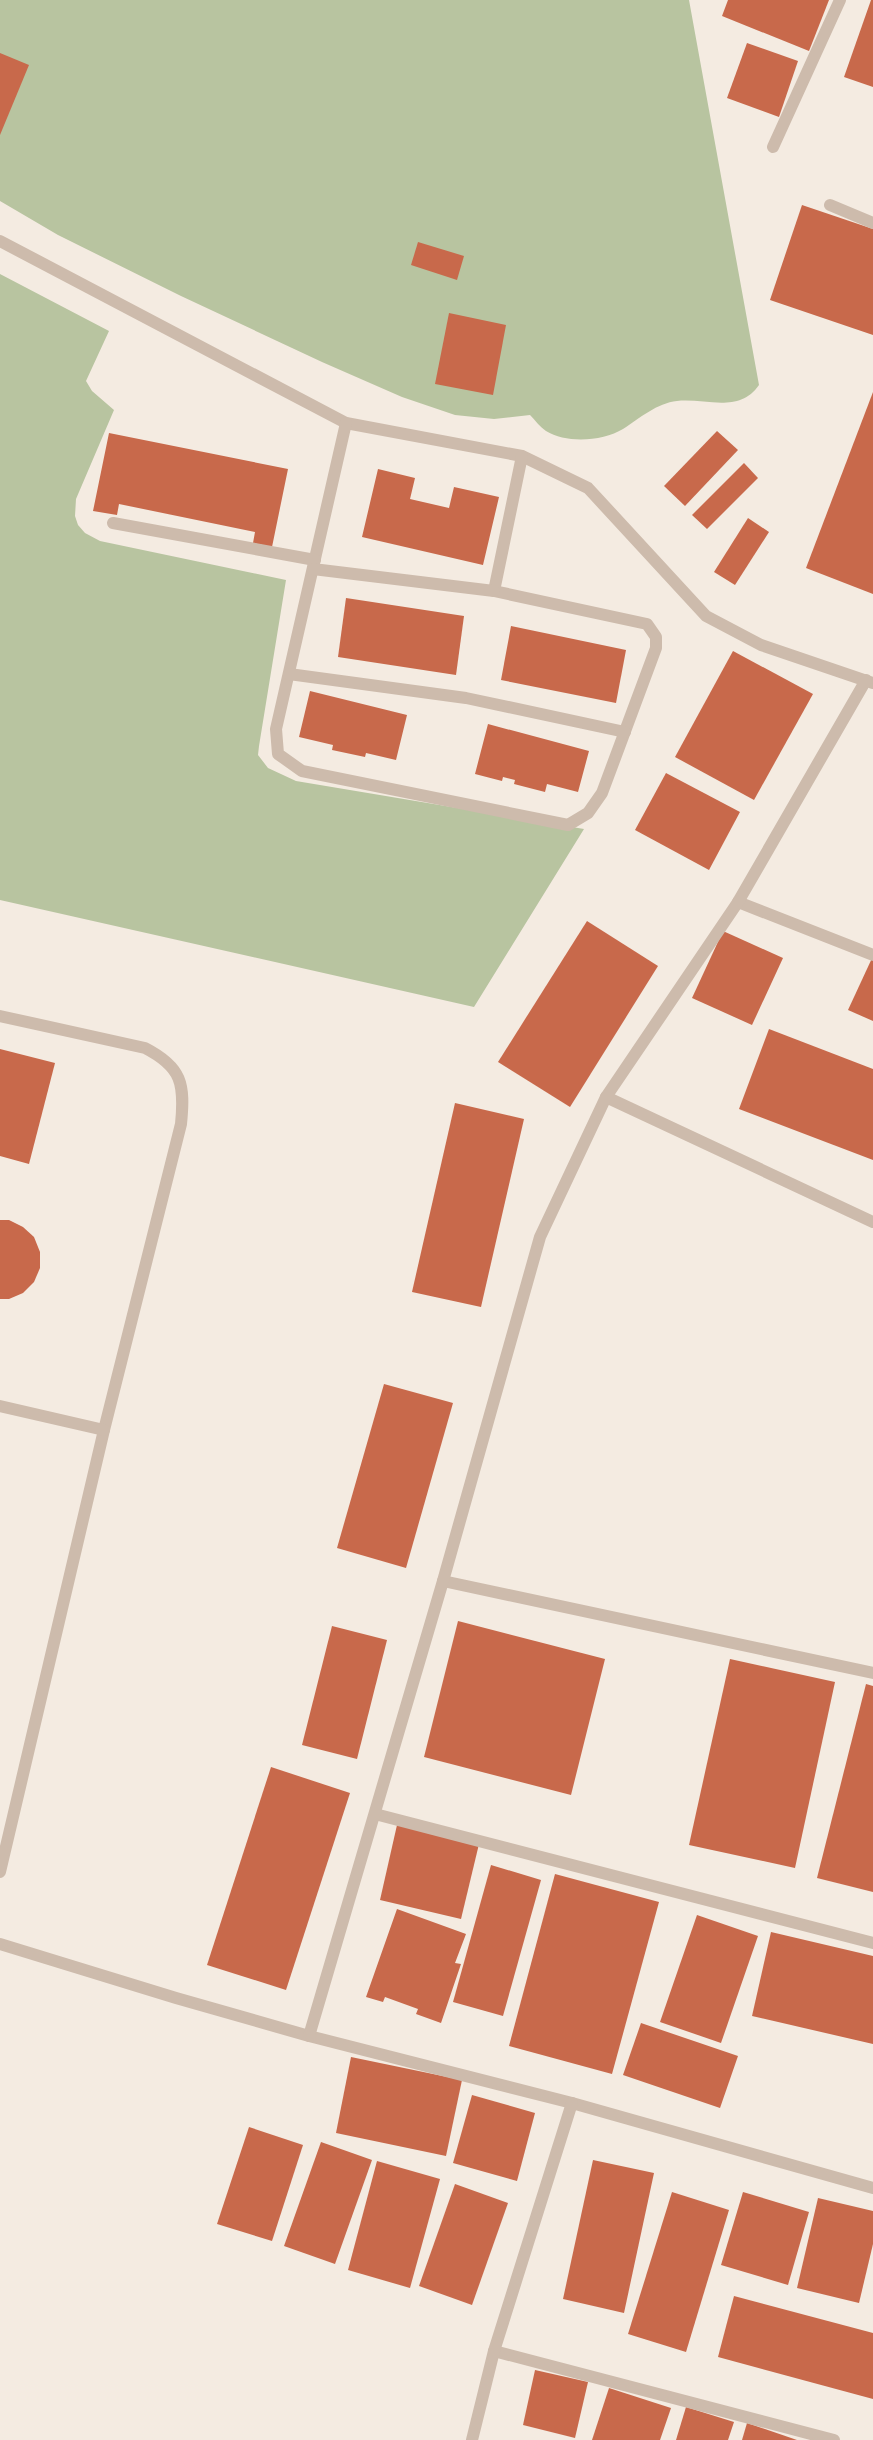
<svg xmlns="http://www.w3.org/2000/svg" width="873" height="2440" viewBox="0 0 873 2440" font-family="Cabin,sans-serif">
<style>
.green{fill:#b8c4a0}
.building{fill:#c8694b}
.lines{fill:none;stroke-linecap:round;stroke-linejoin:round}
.minor{stroke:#cdbbac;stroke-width:12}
</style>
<rect width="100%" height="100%" fill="#f4ebe1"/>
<g class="green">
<path d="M0,0H689L759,385C739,414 706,398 677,401C657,403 640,418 623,429C603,441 567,444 546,431C540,427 535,420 530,415L494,419L455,415L402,397L322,362L181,296L58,235L0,201Z"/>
<path d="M0,274L109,331L86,381L92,391L114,410L76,499L75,516L78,525L85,533L100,541L286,580L259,746L258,755L268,768L296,781L584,829L474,1007L0,900Z"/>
</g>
<g class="building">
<path d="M728,0H829L809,51L722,16Z"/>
<path d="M871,0H873V87L844,77Z"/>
<path d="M747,43L798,61L779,117L727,98Z"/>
<path d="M0,53L29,65L0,135Z"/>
<path d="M802,205L873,229V335L770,300Z"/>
<path d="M418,242L464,256L457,280L411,265Z"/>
<path d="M449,313L506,325L493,395L435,384Z"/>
<path d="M873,392V594L806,568Z"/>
<path d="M717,431L738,450L685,506L664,486Z"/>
<path d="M109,433L288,469L272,547L253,543L255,532L119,504L117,515L93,511Z"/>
<path d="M744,463L758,478L707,529L692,515Z"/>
<path d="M378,469L415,478L410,499L449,508L454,487L499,497L483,565L362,537Z"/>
<path d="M748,518L769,532L735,585L714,572Z"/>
<path d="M346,598L464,616L456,675L338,657Z"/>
<path d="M511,626L626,650L616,703L501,680Z"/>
<path d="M733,651L813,694L754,800L675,757Z"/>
<path d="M310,691L407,715L396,760L366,753L365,757L332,750L333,745L299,737Z"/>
<path d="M488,724L589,751L578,792L547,784L545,792L514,784L515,780L503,777L502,781L475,774Z"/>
<path d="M666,773L740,812L709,870L635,830Z"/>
<path d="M587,921L658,966L570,1107L498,1062Z"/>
<path d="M723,931L783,958L752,1025L692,998Z"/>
<path d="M873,956V1021L848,1010Z"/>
<path d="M769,1029L873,1069V1160L739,1109Z"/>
<path d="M0,1049L55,1063L29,1164L0,1156Z"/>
<path d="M455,1103L524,1119L481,1307L412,1292Z"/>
<path d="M0,1220H9L23,1227L34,1237L40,1252V1268L34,1282L23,1293L9,1299H0Z"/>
<path d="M384,1384L453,1403L406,1568L337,1548Z"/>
<path d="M458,1621L605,1659L571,1795L424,1757Z"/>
<path d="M332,1626L387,1640L357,1759L302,1745Z"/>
<path d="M730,1659L835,1682L795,1868L689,1845Z"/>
<path d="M866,1684L873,1686V1892L817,1878Z"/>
<path d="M271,1767L350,1793L286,1990L207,1965Z"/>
<path d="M397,1825L479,1844L461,1919L380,1900Z"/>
<path d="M491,1865L541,1880L503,2016L453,2002Z"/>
<path d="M555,1874L659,1902L612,2074L509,2046Z"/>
<path d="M397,1909L466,1934L455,1963L461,1964L441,2023L416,2014L418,2009L385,1997L383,2002L366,1997Z"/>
<path d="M697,1915L758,1936L721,2043L660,2022Z"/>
<path d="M771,1932L873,1956V2044L752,2016Z"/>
<path d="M641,2023L738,2056L720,2108L623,2075Z"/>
<path d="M351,2057L462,2080L446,2156L336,2133Z"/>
<path d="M472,2095L535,2113L517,2181L453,2163Z"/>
<path d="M249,2127L303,2145L272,2241L217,2224Z"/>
<path d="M321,2142L372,2160L335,2264L284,2246Z"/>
<path d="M593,2160L654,2173L624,2313L563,2299Z"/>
<path d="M377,2161L440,2179L410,2288L348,2270Z"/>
<path d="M455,2184L508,2203L472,2305L419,2286Z"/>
<path d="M672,2192L729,2210L686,2352L628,2334Z"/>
<path d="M743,2192L809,2212L788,2285L721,2265Z"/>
<path d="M818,2198L873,2211V2244L859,2303L797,2288Z"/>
<path d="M734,2296L873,2333V2399L718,2357Z"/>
<path d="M535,2370L588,2382L575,2438L523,2425Z"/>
<path d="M609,2388L671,2408L660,2440H592Z"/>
<path d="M686,2407L734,2422L728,2440H676Z"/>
<path d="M747,2423L797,2440H742Z"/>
</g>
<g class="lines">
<g class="minor">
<path d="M773,147L840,0"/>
<path d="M830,205L873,223"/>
<path d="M0,241L346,423L522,456L588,488L706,616L761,645L873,683"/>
<path d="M346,423L276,729L278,754L302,771L568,825L588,813L602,793L656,648V637L647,624L494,591L522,456"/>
<path d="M113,523L315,560"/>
<path d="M313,569L494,591"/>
<path d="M289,674L466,698L625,732"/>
<path d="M738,902L873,955"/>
<path d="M0,1016L145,1048C182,1067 185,1084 181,1124L104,1430L0,1872"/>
<path d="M606,1097L873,1222"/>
<path d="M0,1406L104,1430"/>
<path d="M443,1581L873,1673"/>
<path d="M375,1814L873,1943"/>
<path d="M0,1944L176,1998L309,2036L572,2103L873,2188"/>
<path d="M309,2036L443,1581L540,1237L606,1097L738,902L866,680"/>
<path d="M494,2351L834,2440"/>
<path d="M472,2440L494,2351L572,2103"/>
</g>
</g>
</svg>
